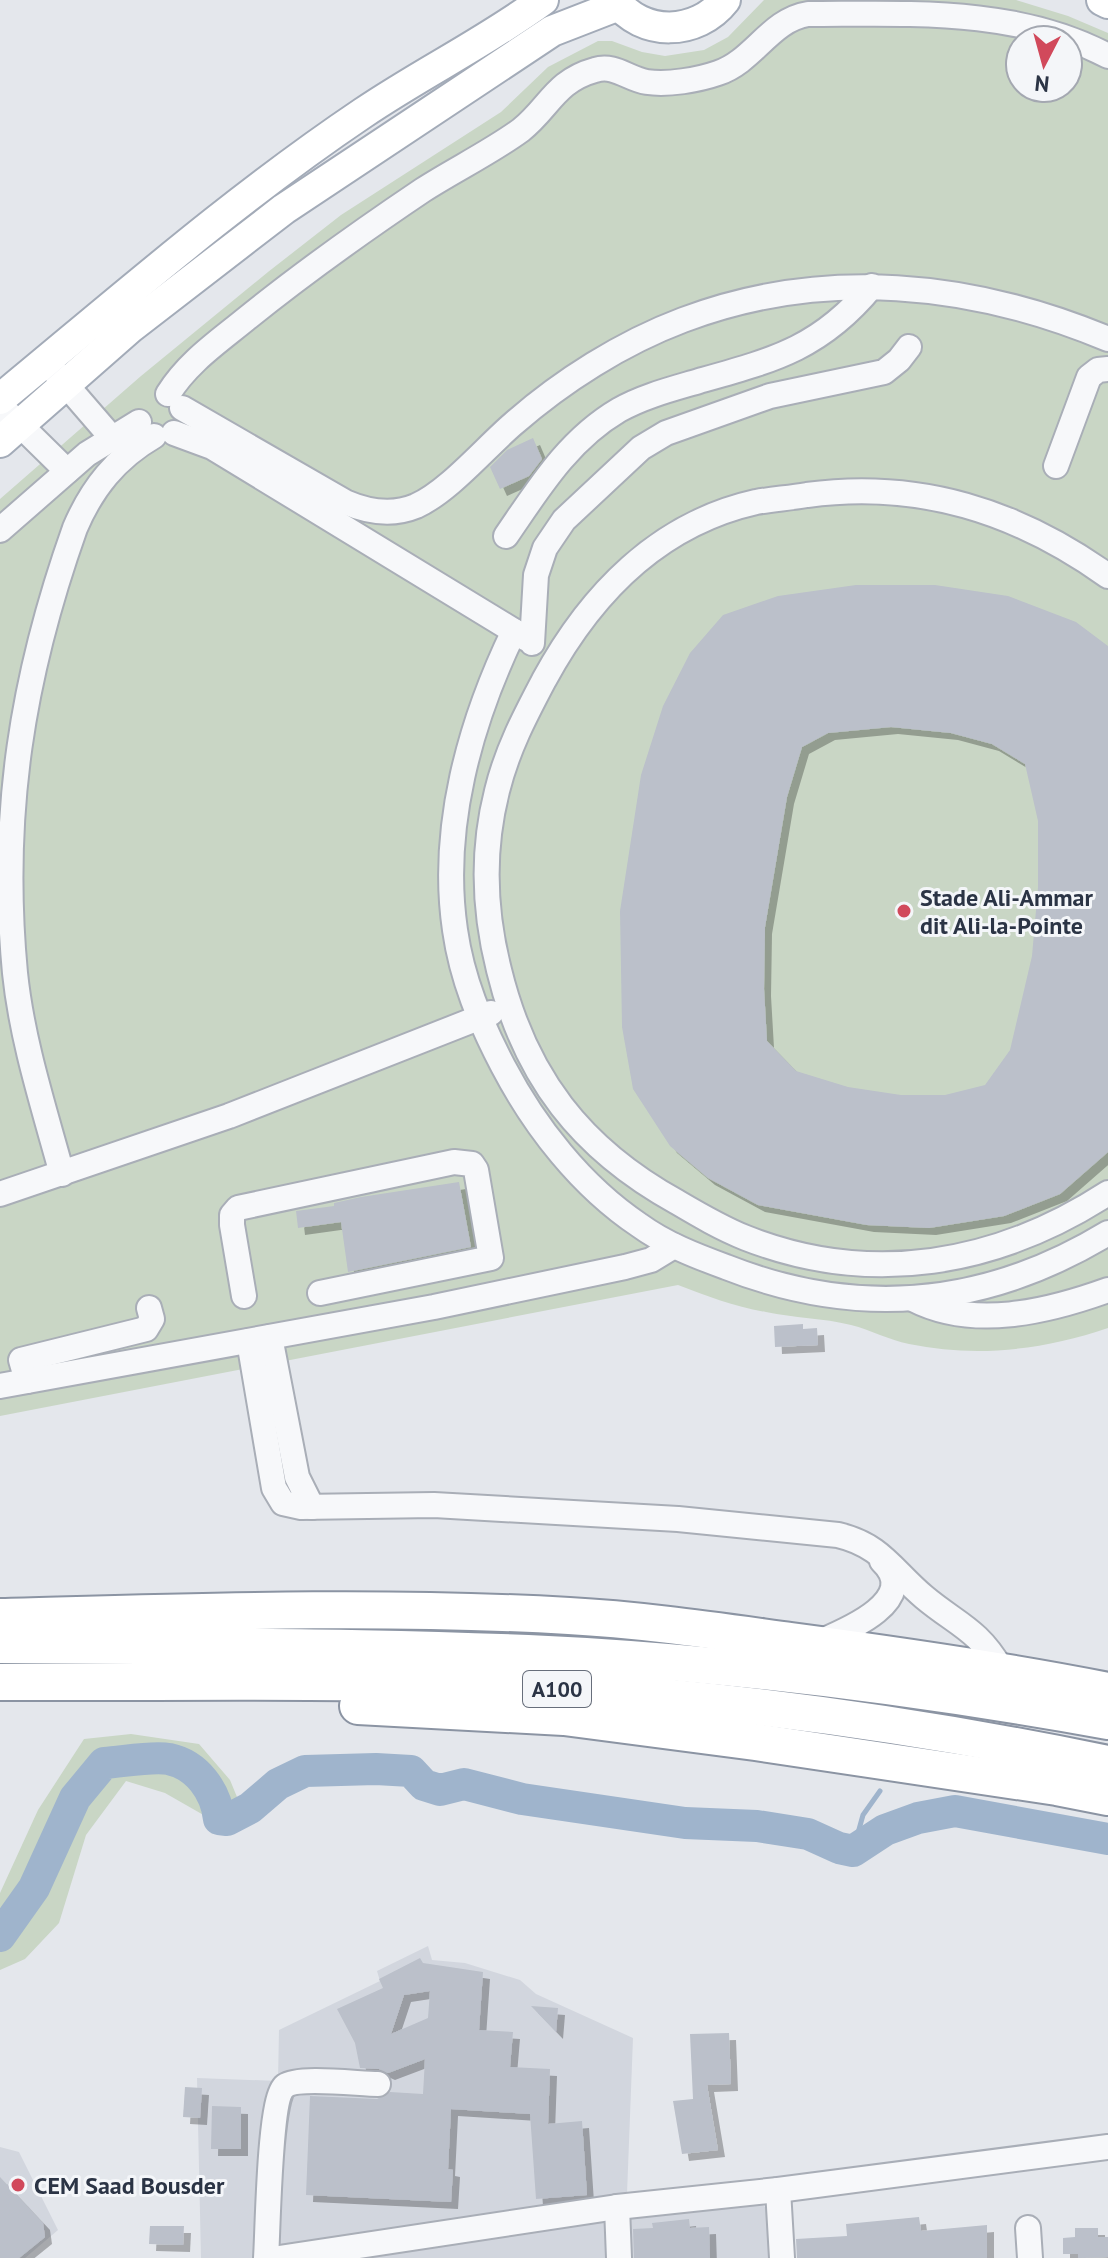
<svg xmlns="http://www.w3.org/2000/svg" width="1108" height="2258" viewBox="0 0 1108 2258" font-family="'PT Sans',sans-serif">
<style>
.built{fill:#d2d6de}
.green{fill:#c9d6c5;fill-rule:evenodd}
.lines{fill:none;stroke-linecap:round;stroke-linejoin:round}
.stream{stroke:#9fb4cc;stroke-width:5}
.river{stroke:#9fb4cc;stroke-width:32}
.building{fill:#bbc0ca;fill-rule:evenodd;filter:url(#shadow)}
.minor-casing{stroke:#a9aeb7;stroke-width:28}
.major-casing{stroke:#a3abb8;stroke-width:34}
.highway-casing{stroke:#8b94a3;stroke-width:40}
.minor{stroke:#f7f8fa;stroke-width:24}
.major{stroke:#fff;stroke-width:30}
.highway{stroke:#fff;stroke-width:36}
.poi-dot{fill:#d1495b;stroke:#f4f6f9;stroke-width:3}
.labels{text-anchor:middle;dominant-baseline:central;stroke-width:6;stroke-linejoin:round;paint-order:stroke}
.shield{fill:#f4f6f9;stroke:#676e7b;stroke-width:2}
.shield-label{font-size:22px;font-weight:bold;fill:#2b3445}
.poi-label{font-size:24px;font-weight:bold;fill:#2b3445;stroke:#f4f6f9;text-anchor:start}
</style>
<defs>
<filter id="shadow"><feDropShadow dx="7" dy="7" stdDeviation="0" flood-color="#0004"/></filter>
</defs>
<rect width="100%" height="100%" fill="#e4e7ec"/>
<g class="built">
<path d="M428,1946L432,1960L465,1963L520,1980L536,1994L633,2038L627,2194L734,2183L778,2217L779,2258H201L197,2078L278,2081L279,2030L380,1981L377,1971Z"/>
<path d="M0,2147L19,2152L58,2230L25,2258H0Z"/>
</g>
<g class="green">
<path d="M764,0H1016L1068,16L1108,33V1328C1043,1350 977,1358 909,1344C889,1340 871,1330 851,1325C823,1318 794,1318 766,1312C735,1307 707,1296 678,1285L0,1416V499L141,376L268,272L341,215L501,112L548,67L598,41H612L642,52L665,56L704,50L728,37ZM1020,40H1068V88H1020Z"/>
<path d="M131,1734L199,1744L230,1780L237,1797L214,1821L165,1793L126,1781L86,1835L59,1923L25,1959L0,1970V1893L38,1810L84,1739Z"/>
</g>
<g class="lines">
<path class="stream" d="M853,1851L863,1815L880,1791"/>
<path class="river" d="M0,1936L34,1888L75,1798L104,1763C122,1762 151,1756 169,1759C197,1765 216,1791 219,1819L227,1820L250,1808L278,1784L305,1771L376,1769L411,1771L424,1785L440,1790L464,1784L522,1799L685,1823L757,1826L808,1834L839,1848L853,1851L885,1830L918,1818L955,1811L1108,1839"/>
</g>
<g class="building">
<path d="M533,438L542,459L529,476L500,489L490,467L507,450Z"/>
<path d="M856,585H935L1008,596L1076,622L1108,646V1152L1060,1194L1004,1216L929,1228L867,1225L758,1205L708,1178L670,1146L633,1089L622,1027L620,911L641,775L663,706L690,653L723,615L778,596ZM891,727L951,733L992,744L1025,764L1038,821V887L1032,956L1010,1050L985,1085L945,1095H901L848,1087L796,1071L767,1041L764,989L765,927L787,797L802,747L828,733Z"/>
<path d="M459,1182L471,1247L348,1272L341,1222L298,1228L296,1211L334,1206V1203L361,1197Z"/>
<path d="M803,1324V1329L817,1328L818,1345L775,1347L774,1326Z"/>
<path d="M420,1958L423,1963L483,1972L479,2030L513,2032L510,2067L550,2069L548,2124L582,2121L587,2195L536,2199L530,2114L451,2109L448,2169L453,2170L451,2202L306,2195L310,2096L377,2099L390,2092L423,2094L425,2059L388,2073L379,2069L360,2068L355,2043L337,2009L383,1988L379,1979ZM430,1991L428,2018L391,2034L404,1995Z"/>
<path d="M531,2006L558,2008L556,2032Z"/>
<path d="M729,2033L731,2084L707,2085L718,2150L682,2154L673,2101L693,2099L690,2034Z"/>
<path d="M185,2087L202,2088L200,2118L183,2117Z"/>
<path d="M212,2106L241,2107V2149H211Z"/>
<path d="M0,2177L43,2223L45,2237L19,2258H0Z"/>
<path d="M919,2217L921,2231L987,2225V2258H797L796,2239L847,2236L846,2224Z"/>
<path d="M689,2219L690,2228L709,2227L710,2258H634L633,2229L653,2228L652,2223Z"/>
<path d="M150,2226H184L183,2245L149,2244Z"/>
<path d="M1075,2228H1098V2237H1108V2257L1078,2258V2254H1063V2238L1075,2237Z"/>
</g>
<g class="lines">
<g class="minor-casing">
<g id="minor">
<path d="M55,372L112,438"/>
<path d="M168,394C188,362 218,342 246,319C303,273 362,231 423,190C454,170 491,152 521,130C549,108 555,81 595,70C615,64 628,79 647,82C668,85 698,80 718,73C754,61 770,20 808,14C909,14 1016,7 1108,56"/>
<path d="M182,408L345,502C368,512 392,516 416,506C449,491 485,448 513,424C562,381 622,343 683,320C823,267 972,282 1108,339"/>
<path d="M8,413L67,471"/>
<path d="M174,433L212,447L527,639"/>
<path d="M1056,466L1089,377L1098,370L1108,369"/>
<path d="M0,530L87,454L139,422"/>
<path d="M506,536C539,488 568,440 619,410C644,396 672,389 699,381C774,360 821,348 872,286"/>
<path d="M1108,576C1017,511 919,480 807,495C790,498 773,499 756,502C658,524 590,595 544,680C525,716 507,750 497,791C482,850 484,911 499,970C525,1077 581,1149 677,1202C699,1215 721,1228 746,1238C871,1287 997,1265 1108,1193"/>
<path d="M514,631C470,722 440,828 455,930C462,979 480,1022 503,1066C535,1127 581,1186 639,1225C665,1244 696,1256 726,1267C858,1319 986,1307 1108,1233"/>
<path d="M532,643L536,575L545,548L564,520L641,448L666,433L770,396L884,372L899,360L909,347"/>
<path d="M62,1174C44,1108 22,1041 15,973C0,815 22,677 75,528C92,488 116,458 154,436"/>
<path d="M0,1194L229,1116L491,1013"/>
<path d="M244,1296L232,1225V1215L238,1208L454,1162L472,1164L476,1170L491,1258L320,1293"/>
<path d="M913,1299C973,1330 1047,1312 1108,1290"/>
<path d="M270,1337L297,1477L312,1507"/>
<path d="M249,1341L274,1488L283,1503L301,1507L434,1505L678,1519L838,1535C881,1545 892,1570 924,1597C956,1624 978,1629 1001,1669"/>
<path d="M27,1381L21,1360L146,1329L152,1319L149,1308"/>
<path d="M0,1386L434,1307L625,1267L651,1260L674,1246"/>
<path d="M817,1643C843,1632 923,1600 882,1561"/>
<path d="M778,2190L782,2258"/>
<path d="M617,2207L619,2258"/>
<path d="M1028,2228L1030,2258"/>
<path d="M266,2258C268,2231 269,2098 285,2086C299,2076 359,2084 378,2084"/>
<path d="M279,2258L617,2207L778,2190L1108,2147"/>
</g>
</g>
<g class="major-casing">
<g id="major">
<path d="M615,0C642,37 697,36 725,0"/>
<path d="M1102,0L1108,3"/>
<path d="M0,399C119,301 235,199 363,113C422,73 486,42 543,0"/>
<path d="M0,442L131,327L284,209L552,31L619,5"/>
</g>
</g>
<g class="highway-casing">
<g id="highway">
<path d="M0,1617C190,1612 379,1605 569,1616C643,1620 717,1631 791,1641C897,1655 1003,1670 1108,1691"/>
<path d="M0,1645C195,1647 391,1645 586,1656C762,1667 935,1690 1108,1721"/>
<path d="M0,1682C186,1683 371,1678 557,1689C742,1700 927,1727 1108,1764"/>
<path d="M358,1706L564,1717L755,1742L1057,1787L1108,1797"/>
</g>
</g>
<use href="#minor" class="minor"/>
<use href="#major" class="major"/>
<use href="#highway" class="highway"/>
</g>
<g class="poi-dot">
<circle cx="904" cy="911" r="8"/>
<circle cx="18" cy="2185" r="8"/>
</g>
<g class="labels">
<rect class="shield" x="523" y="1671" width="68" height="36" rx="6"/>
<g class="shield-label">
<text x="557" y="1689">A100</text>
</g>
<g class="poi-label">
<text x="920" y="897">Stade Ali-Ammar<tspan x="920" dy="28">dit Ali-la-Pointe</tspan></text>
<text x="34" y="2185">CEM Saad Bousder</text>
</g>
</g>
<g transform="translate(1044 64) rotate(186)"><circle r="38" fill="#f4f6f9" stroke="#a4a8b1" stroke-width="2"/>
<path d="M0-6L14 30L0 20L-14 30Z" fill="#d1495b"/>
<text y="-12" font-size="22" font-weight="bold" text-anchor="middle" fill="#2b3445">N</text>
</g>
</svg>
